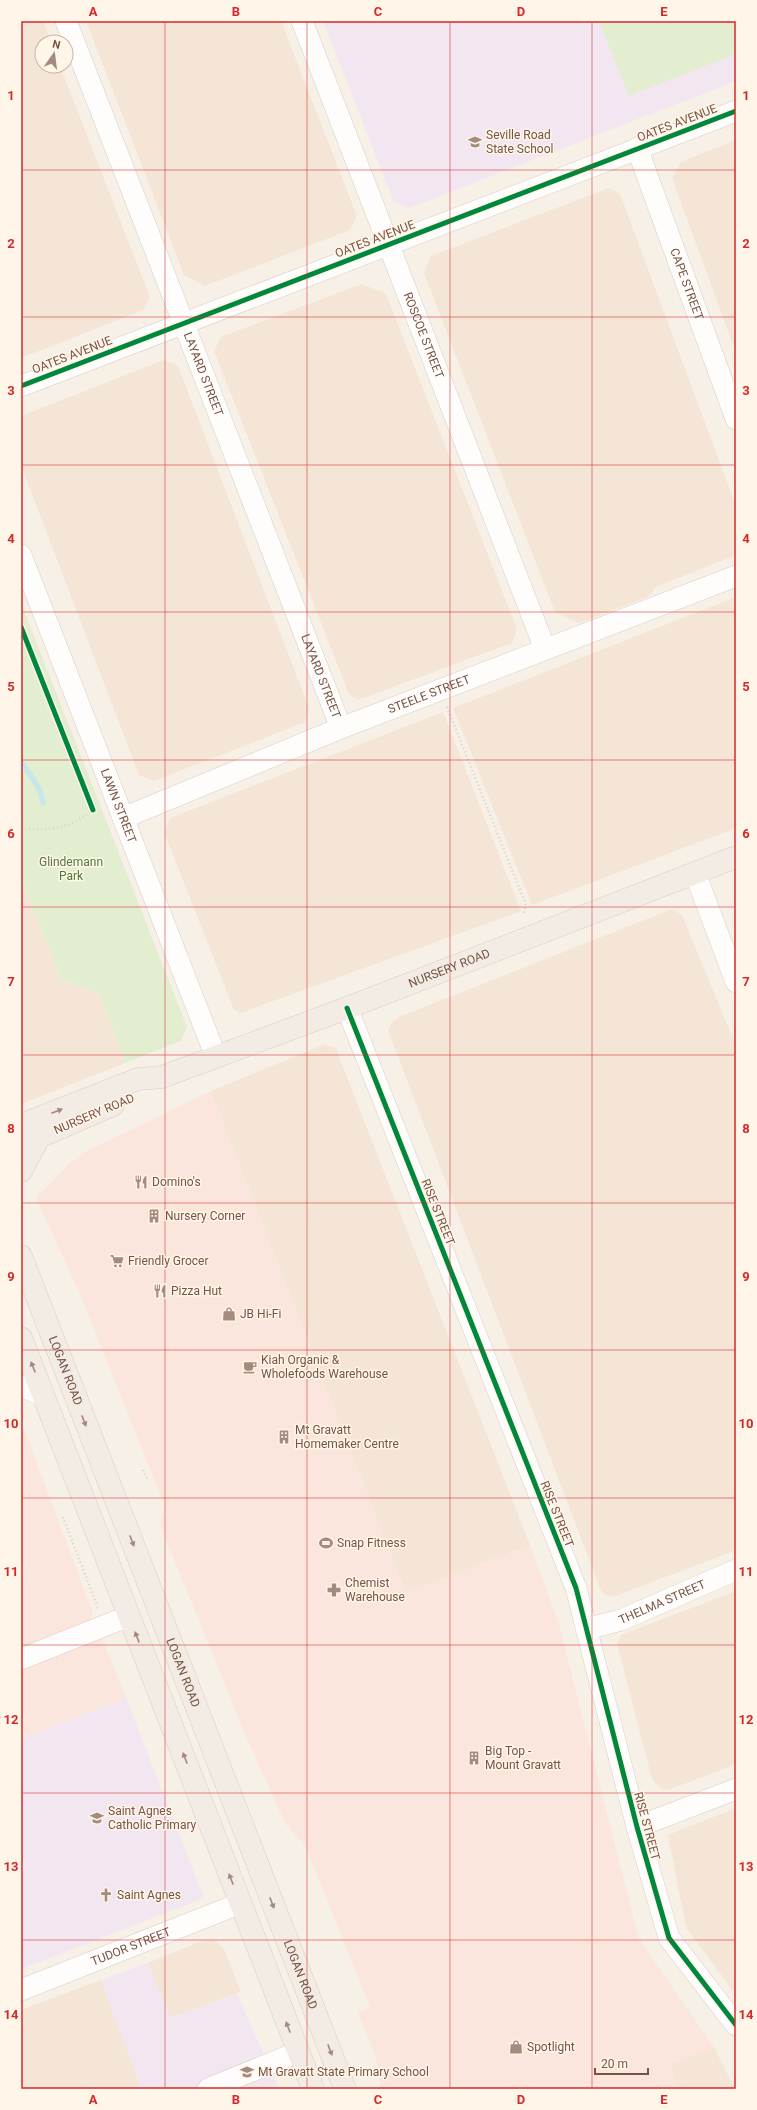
<svg xmlns="http://www.w3.org/2000/svg" width="757" height="2110" viewBox="0 0 757 2110" font-family="Roboto,sans-serif">
<style>
.residential{fill:#f4e5d6}
.commercial{fill:#fbe6dd}
.education{fill:#f2e6f1}
.green{fill:#e3eed0}
.lines{fill:none;stroke-linecap:round;stroke-linejoin:round}
.stream{stroke:#c7e8e9;stroke-width:5.5}
.minor-casing{stroke:#d9cdc5;stroke-width:22}
.major-casing{stroke:#d9cdc6;stroke-width:23}
.path{stroke:#dad0cb;stroke-width:2.5;stroke-dasharray:1 3;stroke-linecap:butt}
.minor{stroke:#fefdfb;stroke-width:21}
.major{stroke:#f2ece4;stroke-width:22}
.cycleway-casing{stroke:#fff5e9;stroke-width:8}
.cycleway{stroke:#00873e;stroke-width:5}
.oneway{fill:#a3897d}
.grid{fill:none;stroke:#d62828;stroke-width:1;stroke-opacity:0.55}
.labels{text-anchor:middle;dominant-baseline:central;stroke-width:3;stroke-linejoin:round;paint-order:stroke}
.street-label{font-size:12px;fill:#785445;stroke:#fff5e9}
.poi-label{font-size:12px;fill:#785445;stroke:#fff5e9;text-anchor:start}
.park-label{font-size:12px;fill:#50793a;stroke:#fff5e9}
.neatline{fill:none;stroke:#d62828;stroke-width:1.5}
.grid-label{font-size:13px;text-anchor:middle;font-weight:bold;fill:#d62828}
</style>
<rect width="100%" height="100%" fill="#f7f0e7"/>
<g class="residential">
<path d="M21,21H43L51,42H42V66H60L150,297L143,310L21,358Z"/>
<path d="M86,21H281L357,216L350,230L205,286L184,275Z"/>
<path d="M736,140V353L672,178L681,162Z"/>
<path d="M609,188L620,194L736,506V555L656,587L649,596L579,623L555,612L424,273L431,256Z"/>
<path d="M362,284L386,294L517,629L512,643L358,700L349,694L214,351L221,337Z"/>
<path d="M164,360L178,366L309,708L305,722L154,781L139,775L21,465V416Z"/>
<path d="M736,597V828L532,905L453,708Z"/>
<path d="M443,712L521,911L240,1013L234,1010L164,832L170,818Z"/>
<path d="M21,878L61,979L99,994L125,1063L21,1104Z"/>
<path d="M672,909L682,915L736,1046V1550L613,1597L606,1595L601,1591L388,1030L392,1022L399,1017Z"/>
<path d="M325,1044L336,1049L530,1545L406,1593L211,1091Z"/>
<path d="M736,1591V1764L671,1789L664,1790L658,1786L652,1779L617,1644L621,1635Z"/>
<path d="M736,1808V1995L686,1927L668,1835Z"/>
<path d="M213,1939L224,1949L241,1992L170,2018L148,1963L199,1942Z"/>
<path d="M101,1980L140,2085L130,2089H21V2010Z"/>
<path d="M714,2047L735,2089H677L670,2064Z"/>
</g>
<g class="commercial">
<path d="M211,1091L406,1593L530,1545L558,1621L639,1939L714,2047L670,2064L677,2089H381L375,2054L358,2012L370,2007L305,1846L285,1823L247,1739L160,1525L165,1507L83,1301L36,1198L69,1164L85,1152Z"/>
<path d="M21,1421L93,1613L86,1628L21,1652Z"/>
<path d="M101,1636L126,1698L26,1737L21,1723V1667Z"/>
</g>
<g class="education">
<path d="M323,21H736V81L409,208L394,202Z"/>
<path d="M126,1698L204,1898L21,1969V1739Z"/>
<path d="M148,1963L170,2018L237,1994L279,2089H130L140,2085L101,1980Z"/>
</g>
<g class="green">
<path d="M599,21H736V54L629,96Z"/>
<path d="M21,603L187,1027L181,1041L125,1063L99,994L61,979L21,878Z"/>
</g>
<g class="lines">
<path class="stream" d="M21,761L40,790L43,803"/>
<g class="minor-casing">
<g id="minor">
<path id="s1" d="M66,21L341,728"/>
<path id="s2" d="M302,21L545,649"/>
<path id="s3" d="M637,148L736,419"/>
<path d="M21,386L736,111"/>
<path id="s4" d="M21,555L216,1057"/>
<path id="s5" d="M123,818L341,728L736,576"/>
<path d="M695,873L736,982"/>
<path d="M347,1008L576,1588L637,1827L669,1938L736,2025"/>
<path d="M21,1386L44,1396"/>
<path id="s6" d="M586,1629L621,1620L736,1570"/>
<path d="M21,1659L129,1616"/>
<path d="M637,1827L736,1789"/>
<path id="s7" d="M21,1990L241,1903"/>
<path d="M208,2089L298,2052"/>
</g>
</g>
<g class="major-casing">
<g id="major">
<path id="s8" d="M21,1125L138,1079L162,1077L347,1008L736,857"/>
<path d="M21,1145L113,1105"/>
<path d="M21,1171L39,1137"/>
<path id="s9" d="M21,1256L345,2089"/>
<path d="M21,1338L313,2089"/>
</g>
</g>
<g class="path">
<path d="M447,707L526,905L524,913"/>
<path d="M21,828C37,830 58,830 73,823C83,818 90,811 100,808"/>
<path d="M143,1470L147,1478"/>
<path d="M63,1517L98,1608"/>
</g>
<use href="#minor" class="minor"/>
<use href="#major" class="major"/>
<g class="cycleway-casing">
<g id="cycleway">
<path d="M21,386L736,111"/>
<path d="M21,627L93,810"/>
<path d="M347,1008L576,1588L637,1827L669,1938L736,2025"/>
</g>
</g>
<use href="#cycleway" class="cycleway"/>
</g>
<defs><path id="oneway-solid" d="M-6-.8H1V-3.2L6.5 0L1 3.2V.8H-6Z"/></defs>
<g class="oneway">
<use href="#oneway-solid" transform="translate(57 1111) rotate(-21)"/>
<use href="#oneway-solid" transform="translate(33 1367) rotate(-112)"/>
<use href="#oneway-solid" transform="translate(84 1421) rotate(69)"/>
<use href="#oneway-solid" transform="translate(132 1541) rotate(69)"/>
<use href="#oneway-solid" transform="translate(137 1637) rotate(-111)"/>
<use href="#oneway-solid" transform="translate(185 1758) rotate(-111)"/>
<use href="#oneway-solid" transform="translate(231 1879) rotate(-111)"/>
<use href="#oneway-solid" transform="translate(272 1903) rotate(69)"/>
<use href="#oneway-solid" transform="translate(288 2027) rotate(-111)"/>
<use href="#oneway-solid" transform="translate(330 2050) rotate(69)"/>
</g>
<path class="grid" d="M165,21V2089M307,21V2089M450,21V2089M592,21V2089M21,170H736M21,317H736M21,465H736M21,612H736M21,760H736M21,907H736M21,1055H736M21,1203H736M21,1350H736M21,1498H736M21,1645H736M21,1793H736M21,1940H736"/>
<defs>
<g id="school-bare" transform="scale(1.08)"><path d="M0-5L7-2L0 1L-7-2ZM-4 1L0 2.5L4 1V4Q0 6-4 4Z" fill="#a48b7e" stroke="#fff5e9" stroke-width="2.5" paint-order="stroke"/></g>
<g id="restaurant-bare" transform="scale(1.08)"><path d="M-5-6h1v4h1v-4h1v4h1v-4h1v5L-1.5 .5V6h-2V.5L-5-1ZM5-6V6H3V1.5H1.5Q1.5-4 5-6Z" fill="#a48b7e" stroke="#fff5e9" stroke-width="2.5" paint-order="stroke"/></g>
<g id="building-bare" transform="scale(1.08)"><path d="M-4-6H4V6H1V3H-1V6H-4ZM-2.5-4.3h1.7v1.8h-1.7ZM.8-4.3h1.7v1.8H.8ZM-2.5-1h1.7V.8h-1.7ZM.8-1h1.7V.8H.8Z" fill="#a48b7e" stroke="#fff5e9" stroke-width="2.5" paint-order="stroke"/></g>
<g id="supermarket-bare" transform="scale(1.08)"><path d="M-6-5.5h2.5l.6 2H6L4.5 2H-2.5L-4.4-4H-6ZM-1.5 3.2a1.3 1.3 0 1 0 .1 0ZM3 3.2a1.3 1.3 0 1 0 .1 0Z" fill="#a48b7e" stroke="#fff5e9" stroke-width="2.5" paint-order="stroke"/></g>
<g id="shop-bare" transform="scale(1.08)"><path d="M-5-2.5h2.3a2.7 3.5 0 0 1 5.4 0H5L5.5 6h-11ZM-1.5-2.5h3a1.5 2.3 0 0 0-3 0Z" fill="#a48b7e" stroke="#fff5e9" stroke-width="2.5" paint-order="stroke"/></g>
<g id="cafe-bare" transform="scale(1.08)"><path d="M-5.5-4.5H6V0H3Q3 3.5 0 3.5H-2.5Q-5.5 3.5-5.5 0ZM3-3.2v2h1.7v-2ZM-6 4.5H4V6H-6Z" fill="#a48b7e" stroke="#fff5e9" stroke-width="2.5" paint-order="stroke"/></g>
<g id="stadium-bare" transform="scale(1.08)"><path d="M0-5a6.5 5 0 1 0 0 10a6.5 5 0 1 0 0-10ZM-3.5-1.8h7v3.6h-7Z" fill="#a48b7e" stroke="#fff5e9" stroke-width="2.5" paint-order="stroke"/></g>
<g id="pharmacy-bare" transform="scale(1.08)"><path d="M-2-6h4v4h4v4h-4v4h-4v-4h-4v-4h4Z" fill="#a48b7e" stroke="#fff5e9" stroke-width="2.5" paint-order="stroke"/></g>
<g id="church-bare" transform="scale(1.08)"><path d="M-1.2-6h2.4v3.5h3.3v2.4h-3.3V6h-2.4V-.1h-3.3v-2.4h3.3Z" fill="#a48b7e" stroke="#fff5e9" stroke-width="2.5" paint-order="stroke"/></g>
</defs>
<g fill-rule="evenodd">
<use href="#school-bare" x="475" y="142"/>
<use href="#restaurant-bare" x="141" y="1182"/>
<use href="#building-bare" x="154" y="1216"/>
<use href="#supermarket-bare" x="117" y="1261"/>
<use href="#restaurant-bare" x="160" y="1291"/>
<use href="#shop-bare" x="229" y="1314"/>
<use href="#cafe-bare" x="250" y="1367"/>
<use href="#building-bare" x="284" y="1437"/>
<use href="#stadium-bare" x="326" y="1543"/>
<use href="#pharmacy-bare" x="334" y="1590"/>
<use href="#building-bare" x="474" y="1758"/>
<use href="#school-bare" x="97" y="1818"/>
<use href="#church-bare" x="106" y="1895"/>
<use href="#shop-bare" x="516" y="2047"/>
<use href="#school-bare" x="247" y="2072"/>
</g>
<g class="labels">
<g class="street-label">
<text transform="translate(677 123) rotate(-21)">OATES AVENUE</text>
<text transform="translate(375 239) rotate(-21)">OATES AVENUE</text>
<text stroke="none"><textPath href="#s3" startOffset="145">CAPE STREET</textPath></text>
<text stroke="none"><textPath href="#s2" startOffset="337">ROSCOE STREET</textPath></text>
<text transform="translate(72 355) rotate(-21)">OATES AVENUE</text>
<text stroke="none"><textPath href="#s1" startOffset="379">LAYARD STREET</textPath></text>
<text stroke="none"><textPath href="#s1" startOffset="703">LAYARD STREET</textPath></text>
<text stroke="none"><textPath href="#s5" startOffset="330">STEELE STREET</textPath></text>
<text stroke="none"><textPath href="#s4" startOffset="269">LAWN STREET</textPath></text>
<text stroke="none"><textPath href="#s8" startOffset="457">NURSERY ROAD</textPath></text>
<text transform="translate(94 1114) rotate(-23)">NURSERY ROAD</text>
<text transform="translate(438 1212) rotate(68)">RISE STREET</text>
<text stroke="none"><textPath href="#s9" startOffset="123">LOGAN ROAD</textPath></text>
<text transform="translate(557 1514) rotate(68)">RISE STREET</text>
<text stroke="none"><textPath href="#s6" startOffset="81">THELMA STREET</textPath></text>
<text stroke="none"><textPath href="#s9" startOffset="447">LOGAN ROAD</textPath></text>
<text transform="translate(647 1826) rotate(75)">RISE STREET</text>
<text stroke="none"><textPath href="#s7" startOffset="118">TUDOR STREET</textPath></text>
<text stroke="none"><textPath href="#s9" startOffset="771">LOGAN ROAD</textPath></text>
</g>
<g class="poi-label">
<text x="486" y="135">Seville Road<tspan x="486" dy="14">State School</tspan></text>
<text x="152" y="1182">Domino's</text>
<text x="165" y="1216">Nursery Corner</text>
<text x="128" y="1261">Friendly Grocer</text>
<text x="171" y="1291">Pizza Hut</text>
<text x="240" y="1314">JB Hi-Fi</text>
<text x="261" y="1360">Kiah Organic &amp;<tspan x="261" dy="14">Wholefoods Warehouse</tspan></text>
<text x="295" y="1430">Mt Gravatt<tspan x="295" dy="14">Homemaker Centre</tspan></text>
<text x="337" y="1543">Snap Fitness</text>
<text x="345" y="1583">Chemist<tspan x="345" dy="14">Warehouse</tspan></text>
<text x="485" y="1751">Big Top -<tspan x="485" dy="14">Mount Gravatt</tspan></text>
<text x="108" y="1811">Saint Agnes<tspan x="108" dy="14">Catholic Primary</tspan></text>
<text x="117" y="1895">Saint Agnes</text>
<text x="527" y="2047">Spotlight</text>
<text x="258" y="2072">Mt Gravatt State Primary School</text>
</g>
<g class="park-label">
<text x="71" y="862">Glindemann<tspan x="71" dy="14">Park</tspan></text>
</g>
</g>
<rect width="757" height="2110" fill="none" stroke="#fff5e9" stroke-width="44"/>
<g transform="translate(54 54) rotate(14)"><circle r="19" fill="#fff5e9" stroke="#c9b5a7"/>
<path d="M0-3L7 15L0 10L-7 15Z" fill="#a48b7e"/>
<text y="-6" font-size="11" font-weight="bold" text-anchor="middle" fill="#785445">N</text>
</g>
<path d="M595 2068v6h53v-6" fill="none" stroke="#785445" stroke-width="2"/>
<text x="601" y="2068" font-size="12" fill="#785445" stroke="#fff5e9" stroke-width="3" paint-order="stroke">20 m</text>
<rect x="22" y="22" width="713" height="2066" class="neatline"/>
<g class="grid-label">
<text x="93" y="16">A</text>
<text x="236" y="16">B</text>
<text x="378" y="16">C</text>
<text x="521" y="16">D</text>
<text x="664" y="16">E</text>
<text x="11" y="100">1</text>
<text x="746" y="100">1</text>
<text x="11" y="248">2</text>
<text x="746" y="248">2</text>
<text x="11" y="395">3</text>
<text x="746" y="395">3</text>
<text x="11" y="543">4</text>
<text x="746" y="543">4</text>
<text x="11" y="691">5</text>
<text x="746" y="691">5</text>
<text x="11" y="838">6</text>
<text x="746" y="838">6</text>
<text x="11" y="986">7</text>
<text x="746" y="986">7</text>
<text x="11" y="1133">8</text>
<text x="746" y="1133">8</text>
<text x="11" y="1281">9</text>
<text x="746" y="1281">9</text>
<text x="11" y="1428">10</text>
<text x="746" y="1428">10</text>
<text x="11" y="1576">11</text>
<text x="746" y="1576">11</text>
<text x="11" y="1724">12</text>
<text x="746" y="1724">12</text>
<text x="11" y="1871">13</text>
<text x="746" y="1871">13</text>
<text x="11" y="2019">14</text>
<text x="746" y="2019">14</text>
<text x="93" y="2104">A</text>
<text x="236" y="2104">B</text>
<text x="378" y="2104">C</text>
<text x="521" y="2104">D</text>
<text x="664" y="2104">E</text>
</g>
</svg>
